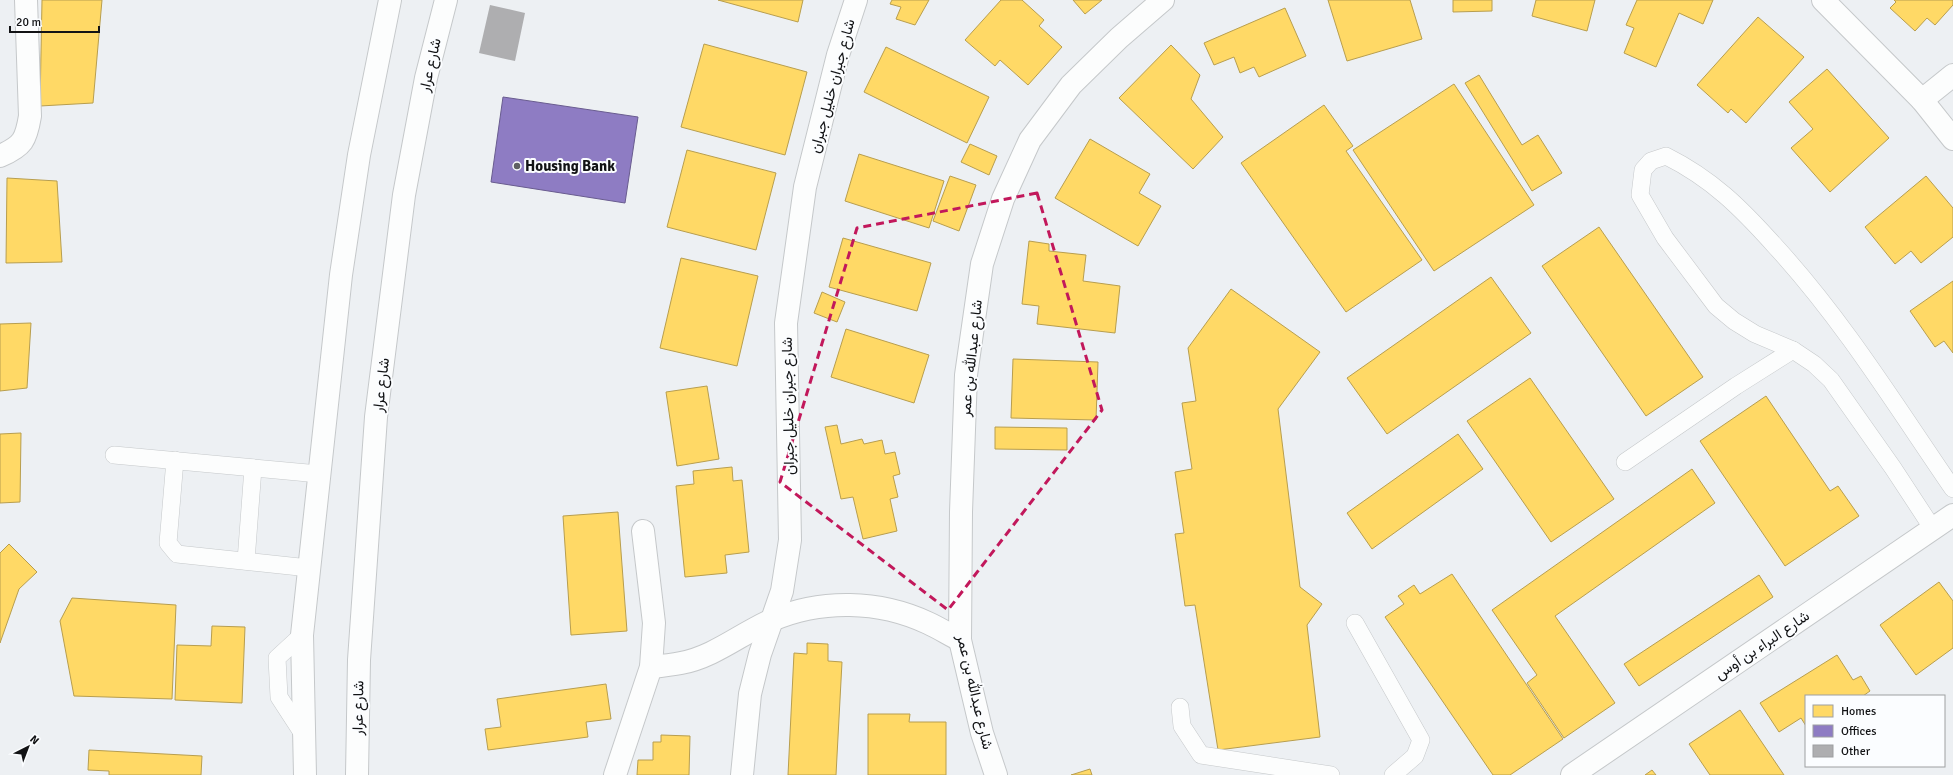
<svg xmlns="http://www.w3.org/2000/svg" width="1953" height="775" viewBox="0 0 1953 775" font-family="Signika,Vazirmatn,sans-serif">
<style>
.homes{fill:#ffd966;stroke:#b89e4e}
.offices{fill:#8e7cc3;stroke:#695c8f}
.building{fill:#aeaeb0}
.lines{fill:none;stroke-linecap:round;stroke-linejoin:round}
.lane-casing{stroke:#c5c8ca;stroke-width:18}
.street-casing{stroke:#c5c8ca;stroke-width:24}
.secondary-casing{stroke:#c5c8ca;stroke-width:24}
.lane{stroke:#fcfdfd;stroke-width:17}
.street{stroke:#fcfdfd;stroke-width:22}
.secondary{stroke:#fcfdfd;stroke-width:22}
.marked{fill:none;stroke:#c2185b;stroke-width:3;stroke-dasharray:8 5;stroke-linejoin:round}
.poi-dot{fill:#5f6063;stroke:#fbfdff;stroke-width:1.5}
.labels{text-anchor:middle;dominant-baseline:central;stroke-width:4;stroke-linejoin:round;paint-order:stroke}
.street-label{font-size:15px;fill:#121315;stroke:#fbfdff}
.poi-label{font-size:15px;font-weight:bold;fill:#121315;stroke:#fbfdff;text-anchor:start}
</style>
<rect width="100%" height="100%" fill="#edf0f3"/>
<g class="homes">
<path d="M42,0H102L93,103L40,106Z"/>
<path d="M718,0H803L798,22Z"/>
<path d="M892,0H929L915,25L896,19L901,7L890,4Z"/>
<path d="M1001,0H1022L1044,20L1039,26L1062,47L1028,85L1000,60L995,66L965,40Z"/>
<path d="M1073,0H1102L1085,14Z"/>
<path d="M1328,0H1410L1422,39L1347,61Z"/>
<path d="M1453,0H1492V11L1453,12Z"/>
<path d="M1536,0H1595L1587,31L1532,16Z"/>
<path d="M1637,0H1713L1703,24L1679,13L1656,67L1624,53L1634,28L1626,25Z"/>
<path d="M1894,0H1953V5L1935,25L1927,18L1915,31L1890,8L1896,2Z"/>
<path d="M1285,8L1306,56L1259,77L1254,67L1240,73L1234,57L1214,65L1204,43Z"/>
<path d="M1758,17L1804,57L1746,123L1731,109L1728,113L1697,85Z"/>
<path d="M704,44L807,72L785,155L681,127Z"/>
<path d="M1171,45L1200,75L1191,99L1223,137L1193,169L1119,98Z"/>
<path d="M886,47L989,97L967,143L864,92Z"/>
<path d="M1827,69L1889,138L1830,192L1791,148L1813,129L1789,102Z"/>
<path d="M1479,75L1522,145L1538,135L1562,173L1532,191L1465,83Z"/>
<path d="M1454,84L1534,205L1434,271L1353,150Z"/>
<path d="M1324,105L1353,146L1346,151L1422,260L1346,312L1241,163Z"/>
<path d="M1090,139L1150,174L1139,193L1161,206L1138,246L1055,198Z"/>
<path d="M970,144L997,156L989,175L961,162Z"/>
<path d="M687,150L776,173L756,250L667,227Z"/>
<path d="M859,154L944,181L929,228L845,201Z"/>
<path d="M950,176L976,185L959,231L933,221Z"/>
<path d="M1926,176L1953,208V237L1921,263L1911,251L1895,264L1865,227Z"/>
<path d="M7,178L57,181L62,262L6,263Z"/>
<path d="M1599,227L1703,377L1646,416L1542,266Z"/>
<path d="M843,238L931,263L917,311L829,287Z"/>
<path d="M1029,241L1049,244V251L1086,255L1083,281L1120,286L1115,333L1037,324L1039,306L1022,304Z"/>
<path d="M681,258L758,276L737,366L660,348Z"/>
<path d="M1491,277L1531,333L1387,434L1347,378Z"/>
<path d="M1953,281V353L1944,341L1935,347L1910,311Z"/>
<path d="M1231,289L1320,352L1278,409L1300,587L1322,604L1307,625L1320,737L1218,750L1195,605L1185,606L1175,534L1184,533L1175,472L1192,469L1182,403L1196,401L1188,348Z"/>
<path d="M822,292L845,302L837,322L814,313Z"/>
<path d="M31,323L27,388L0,391V324Z"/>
<path d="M846,329L929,355L914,403L831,377Z"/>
<path d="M1013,359L1098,362L1096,420L1011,418Z"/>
<path d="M1530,378L1614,499L1551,542L1467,421Z"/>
<path d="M707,386L719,459L677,466L666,392Z"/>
<path d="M1766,396L1830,491L1838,486L1859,516L1785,566L1700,441Z"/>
<path d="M837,425L841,444L862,439L864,444L882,440L885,454L895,452L900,474L893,476L898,497L890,499L897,531L863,539L853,497L841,499L825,427Z"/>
<path d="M995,427L1067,428V450L995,449Z"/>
<path d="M21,433L20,502L0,503V434Z"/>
<path d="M1458,434L1483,469L1372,549L1347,513Z"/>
<path d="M732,467L733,481L742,480L749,552L725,555L727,573L685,577L676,486L694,484L693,471Z"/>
<path d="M1692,469L1715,503L1555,616L1615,703L1564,738L1527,683L1537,675L1492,610Z"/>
<path d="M618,512L627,631L571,635L563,516Z"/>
<path d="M9,544L37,572L19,589L0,643V553Z"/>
<path d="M1452,574L1563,739L1510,775H1493L1385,617L1404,604L1398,596L1414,585L1420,594Z"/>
<path d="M1759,575L1773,597L1639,686L1624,664Z"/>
<path d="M1939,582L1953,601V648L1916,675L1880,625Z"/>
<path d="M72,598L176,605L172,699L74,696L60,621Z"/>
<path d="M212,626L245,627L242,703L175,700L177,645L211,646Z"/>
<path d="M807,643L828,644V661L842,662L836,775H788L794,653L807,654Z"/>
<path d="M1837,655L1853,680L1861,676L1870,691L1863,696H1806V726L1801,718L1779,732L1760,703Z"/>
<path d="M606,684L611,719L586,722L588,737L488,750L485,729L501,727L497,699Z"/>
<path d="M1740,710L1784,775H1710L1689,744Z"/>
<path d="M868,714H910L909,722H946V775H868Z"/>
<path d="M661,735L690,736L689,775H637L638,760H653V742H661Z"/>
<path d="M89,750L202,756L201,775H109V771L88,770Z"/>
<path d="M1090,769L1092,775H1071Z"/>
<path d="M1652,770L1656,775H1645Z"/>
</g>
<path class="offices" d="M503,97L638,117L625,203L491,182Z"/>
<path class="building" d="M490,5L525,13L515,61L479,53Z"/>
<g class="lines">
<g class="lane-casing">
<g id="lane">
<path d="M114,455L319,474"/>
<path d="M175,460L168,543L177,554L309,568"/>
<path d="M1625,462L1736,386L1793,350"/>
<path d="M1933,529L1893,468L1831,380L1814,364L1793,350L1755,334L1734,321L1716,306L1665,238L1640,195L1643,170L1651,161L1666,156C1712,179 1741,208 1775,246C1843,320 1896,406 1953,489"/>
<path d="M246,561L253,468"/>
<path d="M1355,623L1421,740L1415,756L1393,775"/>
<path d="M302,635L277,658L279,697L305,737"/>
<path d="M1180,707L1182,726L1201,755L1331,775"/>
</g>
</g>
<g class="street-casing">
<g id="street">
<path d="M1823,0L1922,100L1953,139"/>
<path d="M1922,100L1953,75"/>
<path d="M0,156C23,146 26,140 30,116L26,0"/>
<path d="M651,667C661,666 671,665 681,663C714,657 742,633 772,620C821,599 879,600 928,623C939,628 950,635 960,640"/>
<path d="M615,775L651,667L654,623L643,531"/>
<path d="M742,775L750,694L760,654L782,591L790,540L786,323L805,187L838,55L856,0"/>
<path d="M996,775L982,733L960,640L961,512L966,375L982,264L1003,199L1030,140L1071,85L1119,38L1163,0"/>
<path d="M1572,775L1953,515"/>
</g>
</g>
<g class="secondary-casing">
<g id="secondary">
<path d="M305,775L302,635L341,275L359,155L390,0"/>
<path d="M357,775L359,660L376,417L404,195L426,78L446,0"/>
</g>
</g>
<use href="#lane" class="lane"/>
<use href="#street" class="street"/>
<use href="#secondary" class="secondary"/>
</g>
<path class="marked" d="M1037,193L1102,410L948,610L780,482L857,228Z"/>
<circle class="poi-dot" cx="517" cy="166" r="4"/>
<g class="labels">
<g class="street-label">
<text transform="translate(430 65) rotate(-77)">شارع عرار</text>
<text transform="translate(832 86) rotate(-75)">شارع جبران خليل جبران</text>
<text transform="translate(971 358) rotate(-84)">شارع عبدالله بن عمر</text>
<text transform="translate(381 385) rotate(-83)">شارع عرار</text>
<text transform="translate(788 406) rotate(-91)">شارع جبران خليل جبران</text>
<text transform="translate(1762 645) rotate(-34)">شارع البراء بن أوس</text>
<text transform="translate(975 692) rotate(77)">شارع عبدالله بن عمر</text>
<text transform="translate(358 708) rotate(-89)">شارع عرار</text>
</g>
<g class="poi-label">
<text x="525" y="166">Housing Bank</text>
</g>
</g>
<rect x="1805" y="695" width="140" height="72" fill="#fbfdff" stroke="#9e9fa1"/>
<rect x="1813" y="705" width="20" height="12" fill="#ffd966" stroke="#9e9fa1"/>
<text x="1841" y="715" font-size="12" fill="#121315">Homes</text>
<rect x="1813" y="725" width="20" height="12" fill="#8e7cc3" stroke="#9e9fa1"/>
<text x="1841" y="735" font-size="12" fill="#121315">Offices</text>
<rect x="1813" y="745" width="20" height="12" fill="#aeaeb0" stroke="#9e9fa1"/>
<text x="1841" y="755" font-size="12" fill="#121315">Other</text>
<g transform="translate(28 747) rotate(42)" stroke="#fbfdff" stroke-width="3" paint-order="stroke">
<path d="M0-3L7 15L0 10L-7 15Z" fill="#121315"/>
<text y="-6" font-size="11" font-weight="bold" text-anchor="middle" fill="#121315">N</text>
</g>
<path d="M10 26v6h89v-6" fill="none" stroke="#121315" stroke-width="2"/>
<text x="16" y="26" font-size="12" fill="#121315" stroke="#fbfdff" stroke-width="3" paint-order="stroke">20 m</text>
</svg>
